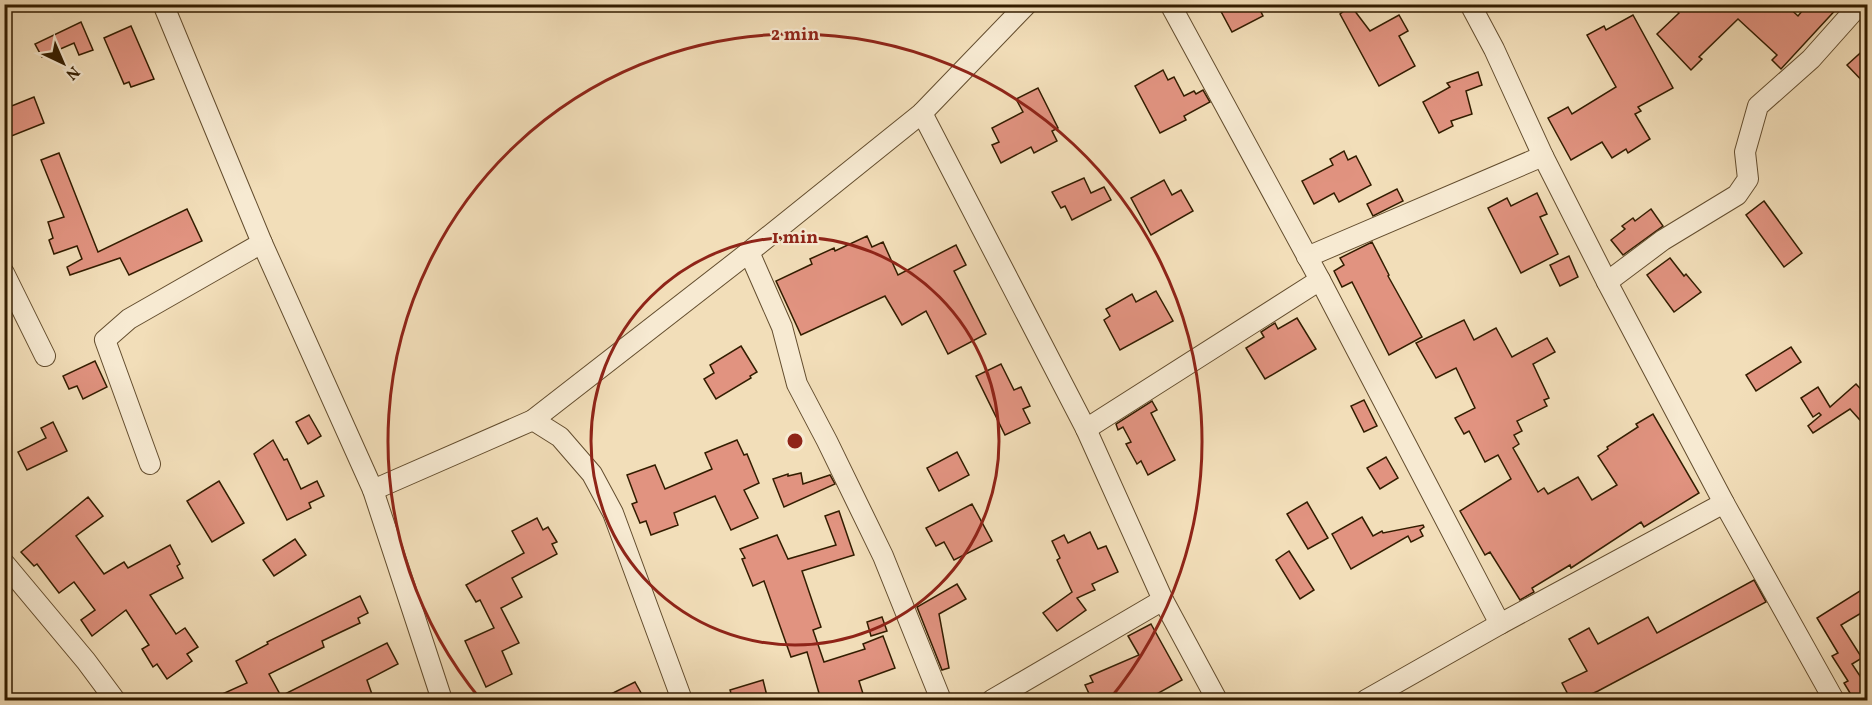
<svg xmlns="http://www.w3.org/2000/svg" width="1872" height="705" viewBox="0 0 1872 705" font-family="Vollkorn,serif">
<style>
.building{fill:#e19380;stroke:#331d00;stroke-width:1.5}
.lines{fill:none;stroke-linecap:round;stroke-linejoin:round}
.minor-casing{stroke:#634d2e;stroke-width:22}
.minor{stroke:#f7ead2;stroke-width:20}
.ring{fill:none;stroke:#8f2418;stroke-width:3}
.centre{fill:#8f2418;stroke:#f7ead2;stroke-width:3}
.ring-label{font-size:18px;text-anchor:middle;font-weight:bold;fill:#8f2418;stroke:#f7ead2;stroke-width:4.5;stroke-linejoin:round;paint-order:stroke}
</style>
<rect width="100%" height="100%" fill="#f2deb9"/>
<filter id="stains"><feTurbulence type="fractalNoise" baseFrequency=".00333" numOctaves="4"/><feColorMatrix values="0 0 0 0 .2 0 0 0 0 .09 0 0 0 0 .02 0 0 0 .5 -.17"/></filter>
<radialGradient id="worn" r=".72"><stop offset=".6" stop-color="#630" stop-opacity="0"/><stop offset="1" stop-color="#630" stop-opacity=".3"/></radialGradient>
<g class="building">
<path d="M1217,4H1257L1263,16L1232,32Z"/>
<path d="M1671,4H1785L1798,16L1808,4H1841L1781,69L1772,60L1777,55L1738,19L1699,57L1702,59L1691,70L1657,34L1679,13Z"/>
<path d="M1351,6L1370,31L1399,15L1408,31L1399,36L1415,66L1379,86L1340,14Z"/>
<path d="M1633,15L1673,88L1638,107L1641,111L1635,114L1650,139L1628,153L1626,149L1612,158L1602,142L1571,160L1548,118L1568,107L1572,114L1616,87L1587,35L1604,26L1606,30Z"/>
<path d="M81,22L93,50L79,55L74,43L42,57L35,44Z"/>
<path d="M131,26L154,79L131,87L129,82L124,84L104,38Z"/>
<path d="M1868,46V87L1847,65Z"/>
<path d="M1163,70L1168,80L1174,77L1184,96L1194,91L1196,94L1203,90L1210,102L1184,116L1186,120L1160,133L1135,86Z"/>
<path d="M1478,72L1482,85L1466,91L1472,114L1451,121L1453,126L1439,133L1423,102L1450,87L1447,83Z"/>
<path d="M1038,88L1058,128L1052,131L1057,141L1034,153L1031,147L1001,163L992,145L999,142L992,128L1023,112L1016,99Z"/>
<path d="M34,97L44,123L4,139V109Z"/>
<path d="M1344,151L1348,160L1356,156L1371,185L1339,202L1334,193L1314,204L1302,181L1333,165L1330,159Z"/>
<path d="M59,153L98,252L187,209L202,241L129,275L120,258L70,275L67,267L82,259L77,246L54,254L49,240L53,238L48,222L64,217L41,160Z"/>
<path d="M1084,178L1091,193L1104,187L1111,200L1072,220L1065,206L1061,208L1052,192Z"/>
<path d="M1164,180L1172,195L1181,190L1193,211L1151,235L1131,198Z"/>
<path d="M1397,189L1403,201L1373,216L1367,204Z"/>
<path d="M1537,193L1547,214L1540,217L1558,254L1521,273L1488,208L1507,198L1511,206Z"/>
<path d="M1764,201L1802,253L1784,267L1746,215Z"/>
<path d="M1651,209L1663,226L1623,255L1611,240L1625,229L1622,226L1633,218L1635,221Z"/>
<path d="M867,236L872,247L883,242L898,275L956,245L966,265L954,271L986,334L948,354L926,311L902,325L885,296L801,335L776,281L812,264L810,259L834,248L835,251Z"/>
<path d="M1372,242L1389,275L1388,276L1422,337L1389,355L1352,282L1342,287L1334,271L1344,265L1340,258Z"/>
<path d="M1569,256L1578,277L1560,286L1550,265Z"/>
<path d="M1670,258L1684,276L1686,274L1701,292L1674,312L1647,275Z"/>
<path d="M1156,291L1173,321L1120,350L1104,320L1110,316L1106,309L1132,294L1136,302Z"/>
<path d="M1297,318L1316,349L1265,379L1246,348L1264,337L1261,332L1275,323L1278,329Z"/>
<path d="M1464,320L1474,340L1496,328L1512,357L1547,338L1555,352L1533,364L1549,398L1544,400L1547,406L1517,421L1522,431L1514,435L1519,444L1513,448L1538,492L1544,488L1548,494L1578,477L1592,500L1617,485L1598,456L1608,449L1607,447L1638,427L1636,424L1653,414L1699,493L1644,527L1641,522L1571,568L1570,565L1532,588L1534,592L1520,600L1490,552L1485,555L1460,511L1511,479L1498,455L1485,462L1469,431L1464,434L1455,418L1475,408L1456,368L1436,378L1416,343Z"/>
<path d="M741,346L757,372L750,376L751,378L716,399L704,379L714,373L710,365Z"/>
<path d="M1791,347L1801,362L1756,391L1746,375Z"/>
<path d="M95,361L107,387L83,399L77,386L69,389L63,376Z"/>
<path d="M1001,364L1014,390L1021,387L1030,406L1023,409L1030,423L1005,435L976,376Z"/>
<path d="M1856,384L1868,397V429L1850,409L1813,433L1808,426L1821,415L1819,413L1813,417L1801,398L1818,387L1830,407Z"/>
<path d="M1364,400L1377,426L1364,432L1351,406Z"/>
<path d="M1152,401L1157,410L1151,413L1175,460L1148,475L1141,461L1137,464L1126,444L1131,442L1123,427L1118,430L1116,424Z"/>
<path d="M309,415L321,436L308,444L296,422Z"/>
<path d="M53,422L67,451L27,470L18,452L46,438L41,428Z"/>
<path d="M273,440L284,460L287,459L301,489L317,481L324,496L309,503L311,508L287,520L254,454Z"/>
<path d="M737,440L744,455L747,454L759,483L744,490L758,518L731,530L715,496L674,513L678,525L651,535L646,521L640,523L632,504L637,502L627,475L655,465L665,489L712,469L705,453Z"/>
<path d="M957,452L969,475L939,491L927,468Z"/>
<path d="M1386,457L1398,478L1380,489L1367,468Z"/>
<path d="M801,473L803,484L830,475L835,484L784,507L773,479L788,474V476Z"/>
<path d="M219,481L244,523L212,542L187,501Z"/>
<path d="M88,497L103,516L76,536L104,574L124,562L128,568L170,545L180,564L177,566L183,578L150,595L176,634L185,628L198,647L187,654L192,661L167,679L157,664L153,667L142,649L149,645L126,610L92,636L81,620L95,610L74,582L59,593L37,564L34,566L21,552Z"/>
<path d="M1307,502L1328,538L1308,549L1287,514Z"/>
<path d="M972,504L992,541L954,560L944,542L936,546L926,528Z"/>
<path d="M839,511L854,555L802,571L821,627L813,630L824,662L865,649L863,644L883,636L895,668L859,681L865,700H821L807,652L791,657L764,581L753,586L742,559L745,558L740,549L777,535L788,559L836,545L825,516Z"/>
<path d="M1362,517L1373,536L1382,531L1383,533L1423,525L1424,527L1420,530L1423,536L1411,542L1408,536L1351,569L1332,534Z"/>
<path d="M537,518L543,530L548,527L557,542L552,544L557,554L512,578L522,597L501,608L519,643L502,651L512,674L486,687L465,641L494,628L480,600L476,602L466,585L524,553L512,531Z"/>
<path d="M1090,532L1098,549L1106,546L1118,572L1092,584L1095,590L1077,598L1086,610L1057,631L1043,613L1072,592L1057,560L1060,558L1052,541L1064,535L1068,543Z"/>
<path d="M295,539L306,555L274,576L263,560Z"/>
<path d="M1289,551L1314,590L1300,599L1276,560Z"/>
<path d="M1754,580L1766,602L1598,691L1578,700H1571L1562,683L1587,671L1569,639L1589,628L1598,644L1648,617L1657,633Z"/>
<path d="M957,584L966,599L939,614L949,668L942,670L917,607Z"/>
<path d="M1863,589L1868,597V609L1841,625L1862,658L1852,664L1868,688V700H1861L1857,695L1853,698L1844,683L1848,681L1832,656L1838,653L1817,618Z"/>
<path d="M360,596L368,613L358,618L360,623L322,641L324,647L269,674L281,696L387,643L398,664L367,680L374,700H209L247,683L236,661L268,644L267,642Z"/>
<path d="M882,617L887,631L871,636L867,622Z"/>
<path d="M1151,624L1182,680L1153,696L1155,700H1092L1085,685L1093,682L1090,676L1139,655L1128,636Z"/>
<path d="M763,680L768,700H733L730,690Z"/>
<path d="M635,682L645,700H599Z"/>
</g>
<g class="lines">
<g class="minor-casing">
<g id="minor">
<path d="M163,4L262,243L373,490L442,700"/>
<path d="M1170,4L1320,280L1500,624L1724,503"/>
<path d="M1470,4L1494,49L1543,156L1607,282L1724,503L1834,700"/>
<path d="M922,113L1086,429L1163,600L1217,700"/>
<path d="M749,252L782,327L797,384L827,441L883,556L941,700"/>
<path d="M1307,257L1543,156"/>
<path d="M4,273L45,356"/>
<path d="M1607,282L1663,240L1737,195L1748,179L1745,152L1758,106L1811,59L1860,4"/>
<path d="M533,420L560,437L592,474L613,513L682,700"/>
<path d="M1086,429L1320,280"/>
<path d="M150,464L105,340L129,319L262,243"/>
<path d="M373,490L533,420L749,252L922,113L1027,4"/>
<path d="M4,563L86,661L115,700"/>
<path d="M992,700L1163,600"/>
<path d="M1366,700L1500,624"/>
</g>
</g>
<use href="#minor" class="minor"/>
</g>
<g class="ring">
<circle cx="795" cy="441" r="204"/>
<path d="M481 700A407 407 0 1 1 1109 700"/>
</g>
<circle cx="795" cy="441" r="9" class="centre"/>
<g class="ring-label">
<text x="795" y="40">2 min</text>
<text x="795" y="243">1 min</text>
</g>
<rect width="1872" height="705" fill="none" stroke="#f2deb9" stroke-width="24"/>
<rect x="6" y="6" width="1860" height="693" fill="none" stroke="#331d00" stroke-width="3"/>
<rect x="12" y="12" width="1848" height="681" fill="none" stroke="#331d00" stroke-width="1.5"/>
<g transform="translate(63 63) rotate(136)" stroke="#f7ead2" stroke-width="4.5" paint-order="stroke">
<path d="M0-4.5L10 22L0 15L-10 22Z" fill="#331d00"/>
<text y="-9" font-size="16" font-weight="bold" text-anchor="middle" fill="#331d00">N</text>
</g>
<rect width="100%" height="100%" filter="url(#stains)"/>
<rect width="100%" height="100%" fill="url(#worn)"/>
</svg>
